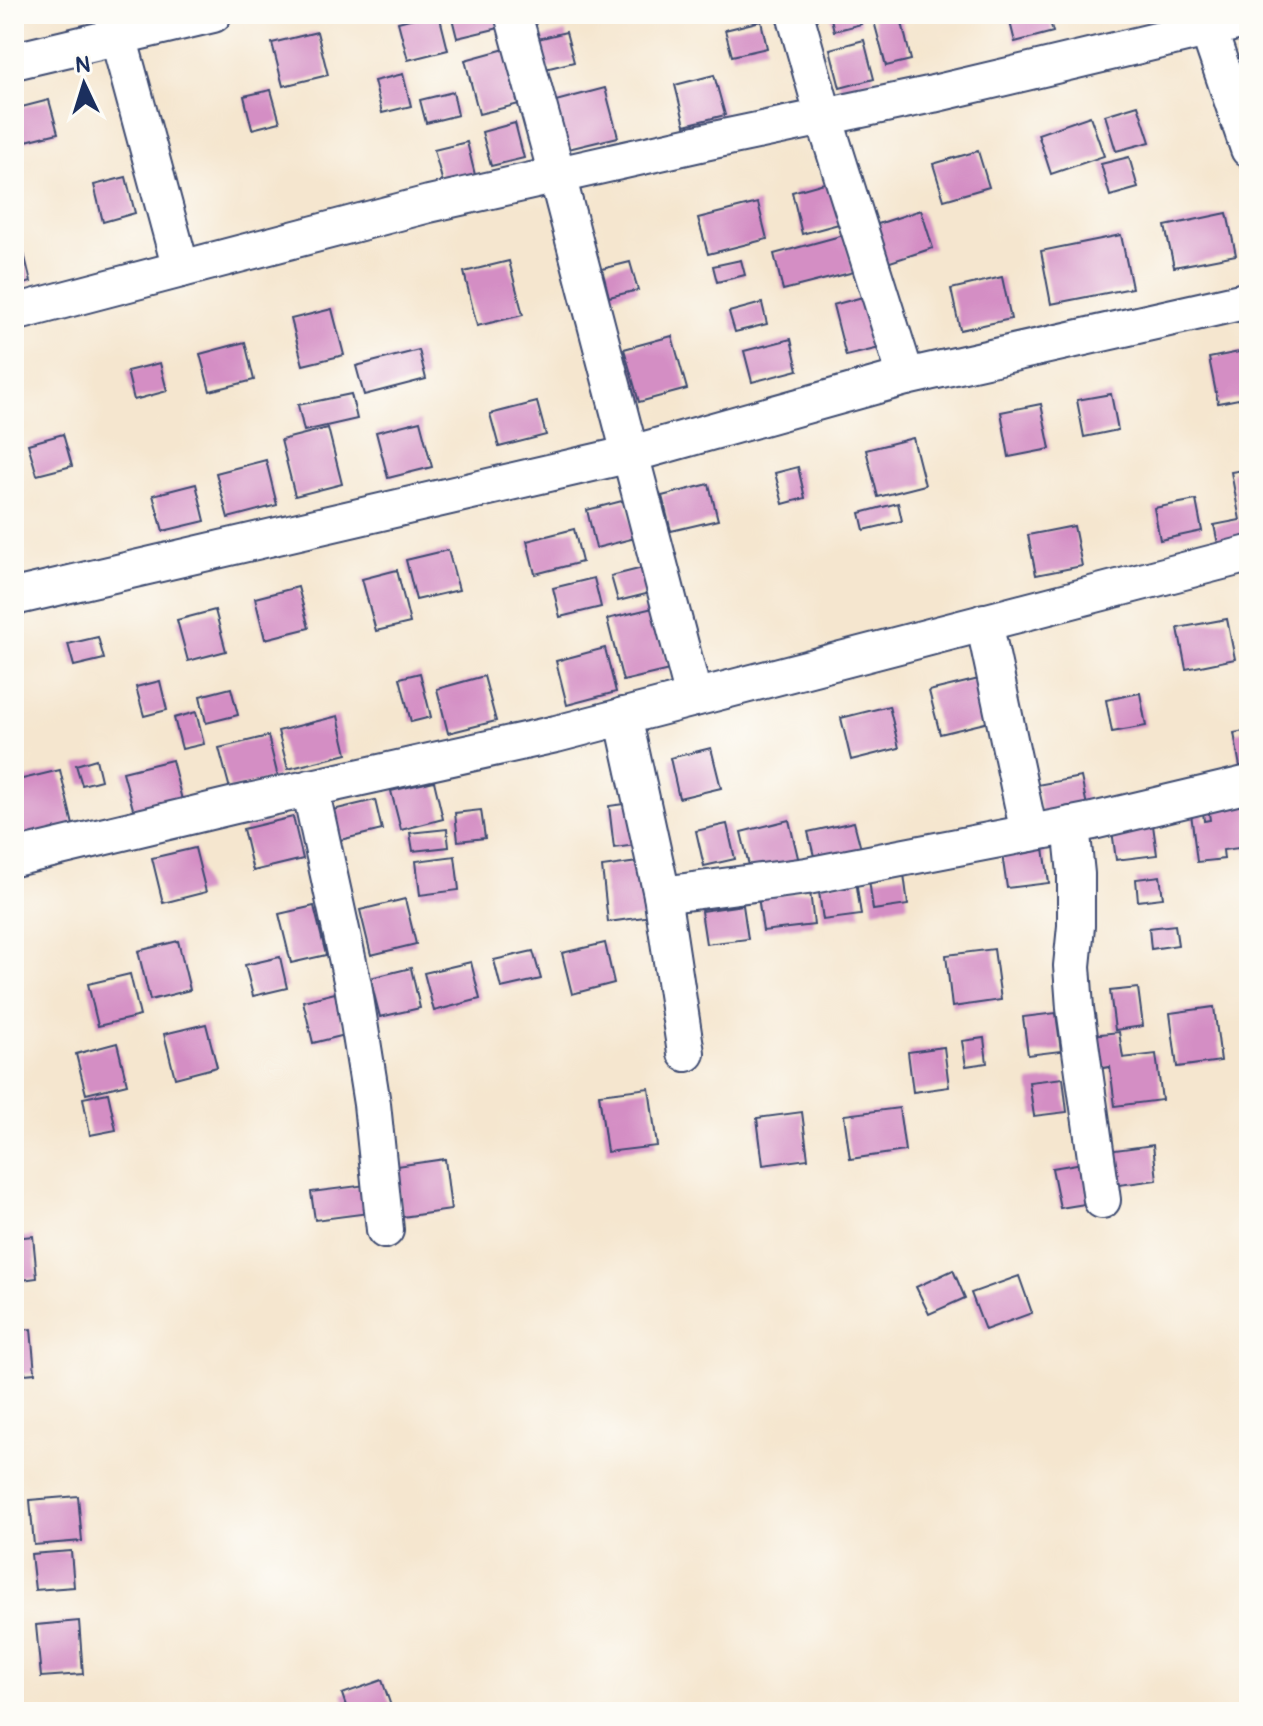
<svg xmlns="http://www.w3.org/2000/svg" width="1263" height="1726" viewBox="0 0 1263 1726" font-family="Pangolin,sans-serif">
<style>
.building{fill:#d48ec4}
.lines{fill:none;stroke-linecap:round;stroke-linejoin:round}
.minor-casing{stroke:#3c4a6f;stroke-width:40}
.minor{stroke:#fff;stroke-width:36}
</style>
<rect width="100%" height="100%" fill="#fdfcf7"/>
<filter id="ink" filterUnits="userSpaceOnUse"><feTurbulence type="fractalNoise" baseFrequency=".0125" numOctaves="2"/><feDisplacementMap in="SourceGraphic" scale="16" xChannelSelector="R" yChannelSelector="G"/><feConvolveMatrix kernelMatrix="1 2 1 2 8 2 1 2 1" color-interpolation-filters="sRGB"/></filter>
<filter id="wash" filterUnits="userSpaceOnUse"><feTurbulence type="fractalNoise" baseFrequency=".006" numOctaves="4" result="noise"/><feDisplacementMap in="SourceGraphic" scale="32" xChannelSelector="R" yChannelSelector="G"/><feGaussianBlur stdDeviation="1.8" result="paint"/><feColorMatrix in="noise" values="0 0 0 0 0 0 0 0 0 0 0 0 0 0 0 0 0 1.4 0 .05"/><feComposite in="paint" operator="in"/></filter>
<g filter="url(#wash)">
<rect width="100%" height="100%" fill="#f5e6cf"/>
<g id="blocks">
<g class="building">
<path d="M429,14H439L448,50L408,60L398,22Z"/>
<path d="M451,14H495L499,28L457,38Z"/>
<path d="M830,14H858L861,24L834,31Z"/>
<path d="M872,14H900L911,60L886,66Z"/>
<path d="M1008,14H1048L1053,32L1015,42Z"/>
<path d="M761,21L767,48L732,56L725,30Z"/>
<path d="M317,32L328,75L283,86L272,43Z"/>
<path d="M566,32L574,62L545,69L538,39Z"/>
<path d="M864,40L874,79L840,88L830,49Z"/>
<path d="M505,49L519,104L479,114L465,60Z"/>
<path d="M403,74L411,106L382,113L374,81Z"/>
<path d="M714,75L725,115L685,125L675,85Z"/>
<path d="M605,88L618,137L564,150L552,102Z"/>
<path d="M271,90L280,122L252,129L244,96Z"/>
<path d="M453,92L458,115L426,123L420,100Z"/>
<path d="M49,100L58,133L18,143L14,128V109Z"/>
<path d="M1138,105L1150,142L1116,151L1105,115Z"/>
<path d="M1090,116L1104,156L1051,174L1038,134Z"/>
<path d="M515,123L524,158L491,166L482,132Z"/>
<path d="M467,142L475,175L443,183L434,150Z"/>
<path d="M978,151L989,187L944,200L933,164Z"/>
<path d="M1129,157L1138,188L1110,196L1101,164Z"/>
<path d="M126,177L135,213L103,222L94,185Z"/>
<path d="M835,180L846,222L802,234L792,192Z"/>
<path d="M758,203L767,239L708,254L698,218Z"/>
<path d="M921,210L933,248L884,264L872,226Z"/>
<path d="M1227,213L1236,255L1174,267L1165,226Z"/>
<path d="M844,235L854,272L783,290L774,254Z"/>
<path d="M1121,235L1132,288L1051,304L1041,251Z"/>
<path d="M22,245L31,282L14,287V247Z"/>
<path d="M741,260L745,275L717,282L713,266Z"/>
<path d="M509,261L523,315L477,326L464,272Z"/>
<path d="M630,262L638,290L609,297L602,269Z"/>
<path d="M1002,277L1011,319L960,330L951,289Z"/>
<path d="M874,294L888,346L846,356L833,305Z"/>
<path d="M762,303L767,324L735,332L729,312Z"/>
<path d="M332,309L344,355L303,365L291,319Z"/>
<path d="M672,336L687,389L639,402L624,349Z"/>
<path d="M791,339L798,370L752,382L744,351Z"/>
<path d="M245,342L254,380L210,391L200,354Z"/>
<path d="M419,350L426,379L364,395L356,366Z"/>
<path d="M1249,350V397L1218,403L1209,358Z"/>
<path d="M160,363L167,391L134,400L127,371Z"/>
<path d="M351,394L357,419L304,431L298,405Z"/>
<path d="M1111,394L1118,430L1084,437L1077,400Z"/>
<path d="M537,402L546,435L499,447L490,414Z"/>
<path d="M1041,404L1050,449L1009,457L1001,412Z"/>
<path d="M420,421L432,467L388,478L376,432Z"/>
<path d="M328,428L342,484L295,496L281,440Z"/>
<path d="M63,434L72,466L37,475L28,444Z"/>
<path d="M913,438L925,485L878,497L866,450Z"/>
<path d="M266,460L277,505L228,518L216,473Z"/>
<path d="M798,467L805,498L783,504L775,473Z"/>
<path d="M1249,469V538L1218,544L1214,525L1240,520L1231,472Z"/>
<path d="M196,484L205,521L163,531L153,495Z"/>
<path d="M709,484L718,520L671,531L662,496Z"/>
<path d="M626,500L635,538L596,548L587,510Z"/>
<path d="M1196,500L1202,531L1160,540L1154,508Z"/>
<path d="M898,503L902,521L864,530L860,513Z"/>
<path d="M1074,526L1082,566L1036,575L1028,535Z"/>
<path d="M574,529L582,562L535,574L527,541Z"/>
<path d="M448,550L459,590L416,600L406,560Z"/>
<path d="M643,568L650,593L618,601L611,576Z"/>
<path d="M397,570L410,623L376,631L362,579Z"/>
<path d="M594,578L601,607L560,617L553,588Z"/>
<path d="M298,587L309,628L265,639L255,598Z"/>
<path d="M653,608L669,670L623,681L607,619Z"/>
<path d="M215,610L226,651L188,661L177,620Z"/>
<path d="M1227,619L1235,659L1186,669L1178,628Z"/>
<path d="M98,637L104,659L74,666L68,644Z"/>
<path d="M605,648L616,692L567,705L556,661Z"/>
<path d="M420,673L431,717L411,722L400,678Z"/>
<path d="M484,676L496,721L448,733L437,689Z"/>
<path d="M979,679L989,722L940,734L929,691Z"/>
<path d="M160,681L167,710L144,716L136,687Z"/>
<path d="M231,688L238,715L206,723L200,696Z"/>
<path d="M1140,693L1146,726L1112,732L1106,700Z"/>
<path d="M889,706L899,748L851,760L841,718Z"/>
<path d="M196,712L204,744L182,749L174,718Z"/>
<path d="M338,716L347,754L288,769L278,731Z"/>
<path d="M1249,730V766L1240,767L1234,733Z"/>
<path d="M268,736L278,777L230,789L219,748Z"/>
<path d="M711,748L721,788L679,798L670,758Z"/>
<path d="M96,759L101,780L82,785L76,765Z"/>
<path d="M172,760L183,804L135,816L123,772Z"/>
<path d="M60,770L73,825L24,837L14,795V781Z"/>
<path d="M1081,777L1087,806L1042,815L1037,785Z"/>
<path d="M434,781L443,819L401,830L391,791Z"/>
<path d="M1249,794V856L1246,847L1223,850L1224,859L1197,862L1191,813L1203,812L1204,821L1210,820L1208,807Z"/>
<path d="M375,800L382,830L340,840L333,810Z"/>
<path d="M631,803L637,845L614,848L609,806Z"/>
<path d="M481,810L485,838L458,841L455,813Z"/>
<path d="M293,817L303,859L253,871L243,829Z"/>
<path d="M789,820L800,866L752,878L741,832Z"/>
<path d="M854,822L863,857L817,868L808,832Z"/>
<path d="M727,824L735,859L704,866L696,831Z"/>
<path d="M1153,825L1157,855L1116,860L1112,830Z"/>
<path d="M447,829L449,847L413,851L410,833Z"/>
<path d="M195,848L206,892L163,903L152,858Z"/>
<path d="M1044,848L1049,883L1007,888L1002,854Z"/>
<path d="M455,856L459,890L420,895L416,861Z"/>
<path d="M645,861L652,916L608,922L602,867Z"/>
<path d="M904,874L908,905L873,910L869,879Z"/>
<path d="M1160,876L1163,898L1138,901L1136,879Z"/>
<path d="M856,880L861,915L823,920L818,885Z"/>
<path d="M810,891L814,925L763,931L758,897Z"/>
<path d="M405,899L416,944L371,955L360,910Z"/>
<path d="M743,905L748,939L706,944L701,911Z"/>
<path d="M314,906L326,955L291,963L279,914Z"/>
<path d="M1175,925L1178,945L1151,949L1149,928Z"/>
<path d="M178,941L190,990L150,1000L138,951Z"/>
<path d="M605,943L614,983L572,994L562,953Z"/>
<path d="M994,949L1001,1000L952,1007L946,955Z"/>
<path d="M533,951L541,979L501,988L494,960Z"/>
<path d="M280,957L287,988L253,996L245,965Z"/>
<path d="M471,962L480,999L434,1011L424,973Z"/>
<path d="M411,968L420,1008L380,1017L370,978Z"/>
<path d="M130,974L140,1016L98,1026L88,984Z"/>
<path d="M1138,988L1143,1026L1115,1030L1110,991Z"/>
<path d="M335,993L345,1035L313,1043L303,1001Z"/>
<path d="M1214,1007L1221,1061L1177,1067L1170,1013Z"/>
<path d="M1056,1013L1061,1051L1028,1055L1023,1017Z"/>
<path d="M206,1024L217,1067L175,1078L164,1034Z"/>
<path d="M1119,1032L1123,1058L1156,1054L1162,1100L1115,1106L1110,1067L1096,1069L1092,1035Z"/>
<path d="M984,1038L987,1063L966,1066L962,1041Z"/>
<path d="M117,1043L127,1084L86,1094L76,1054Z"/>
<path d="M944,1047L949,1087L913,1092L908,1052Z"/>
<path d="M1063,1078L1067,1112L1034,1116L1029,1082Z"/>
<path d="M649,1088L657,1146L607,1152L599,1094Z"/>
<path d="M108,1093L116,1130L90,1135L83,1098Z"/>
<path d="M899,1108L905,1151L850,1159L844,1115Z"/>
<path d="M802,1112L808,1159L763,1165L757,1118Z"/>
<path d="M1153,1145L1157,1180L1112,1186L1107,1151Z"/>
<path d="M445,1159L451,1210L402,1217L396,1166Z"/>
<path d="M1083,1163L1091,1203L1060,1208L1052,1168Z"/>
<path d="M366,1185L369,1213L315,1220L311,1192Z"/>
<path d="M33,1236L37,1278L14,1281V1238Z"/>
<path d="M953,1270L965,1298L929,1314L916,1287Z"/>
<path d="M1019,1276L1032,1313L985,1330L971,1293Z"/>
<path d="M31,1329L35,1373L14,1375V1331Z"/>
<path d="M78,1496L82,1541L34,1545L30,1500Z"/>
<path d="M71,1551L74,1587L35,1590L31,1554Z"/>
<path d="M79,1621L83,1674L41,1677L36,1625Z"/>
<path d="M14,1634H17L20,1669H14Z"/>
<path d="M382,1680L393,1712H348L342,1694Z"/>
<path d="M23,1689L25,1712H14V1690Z"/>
</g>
</g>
</g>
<g filter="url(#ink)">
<use href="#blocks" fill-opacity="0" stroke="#3c4a6f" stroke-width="2"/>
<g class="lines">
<g class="minor-casing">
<g id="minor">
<path d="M112,14L181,269"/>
<path d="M513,14L557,175L694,698"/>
<path d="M795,14L824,117L906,377"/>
<path d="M1203,14L1249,149"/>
<path d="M14,61L213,14"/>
<path d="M14,313L429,204L709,141L933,94L1249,19"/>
<path d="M14,597L631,454L906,377L1249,300"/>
<path d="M984,622L1029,833"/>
<path d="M623,716L662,895L686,1053"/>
<path d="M310,788L353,985L372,1104L385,1230"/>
<path d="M1071,825L1076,874V926L1072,966L1075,1008L1102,1200"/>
<path d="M14,858L235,805L556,734L1249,554"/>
<path d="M662,895L807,876L1093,821L1249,784"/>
</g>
</g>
<use href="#minor" class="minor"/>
</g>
</g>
<rect width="1263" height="1726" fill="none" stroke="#fdfcf7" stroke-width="48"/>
<g transform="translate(84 84) rotate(356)" stroke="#fdfcf7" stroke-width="6" paint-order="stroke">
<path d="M0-6L14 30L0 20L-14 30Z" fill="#1b2f5e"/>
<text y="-12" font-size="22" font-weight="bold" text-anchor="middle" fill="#1b2f5e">N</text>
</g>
</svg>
